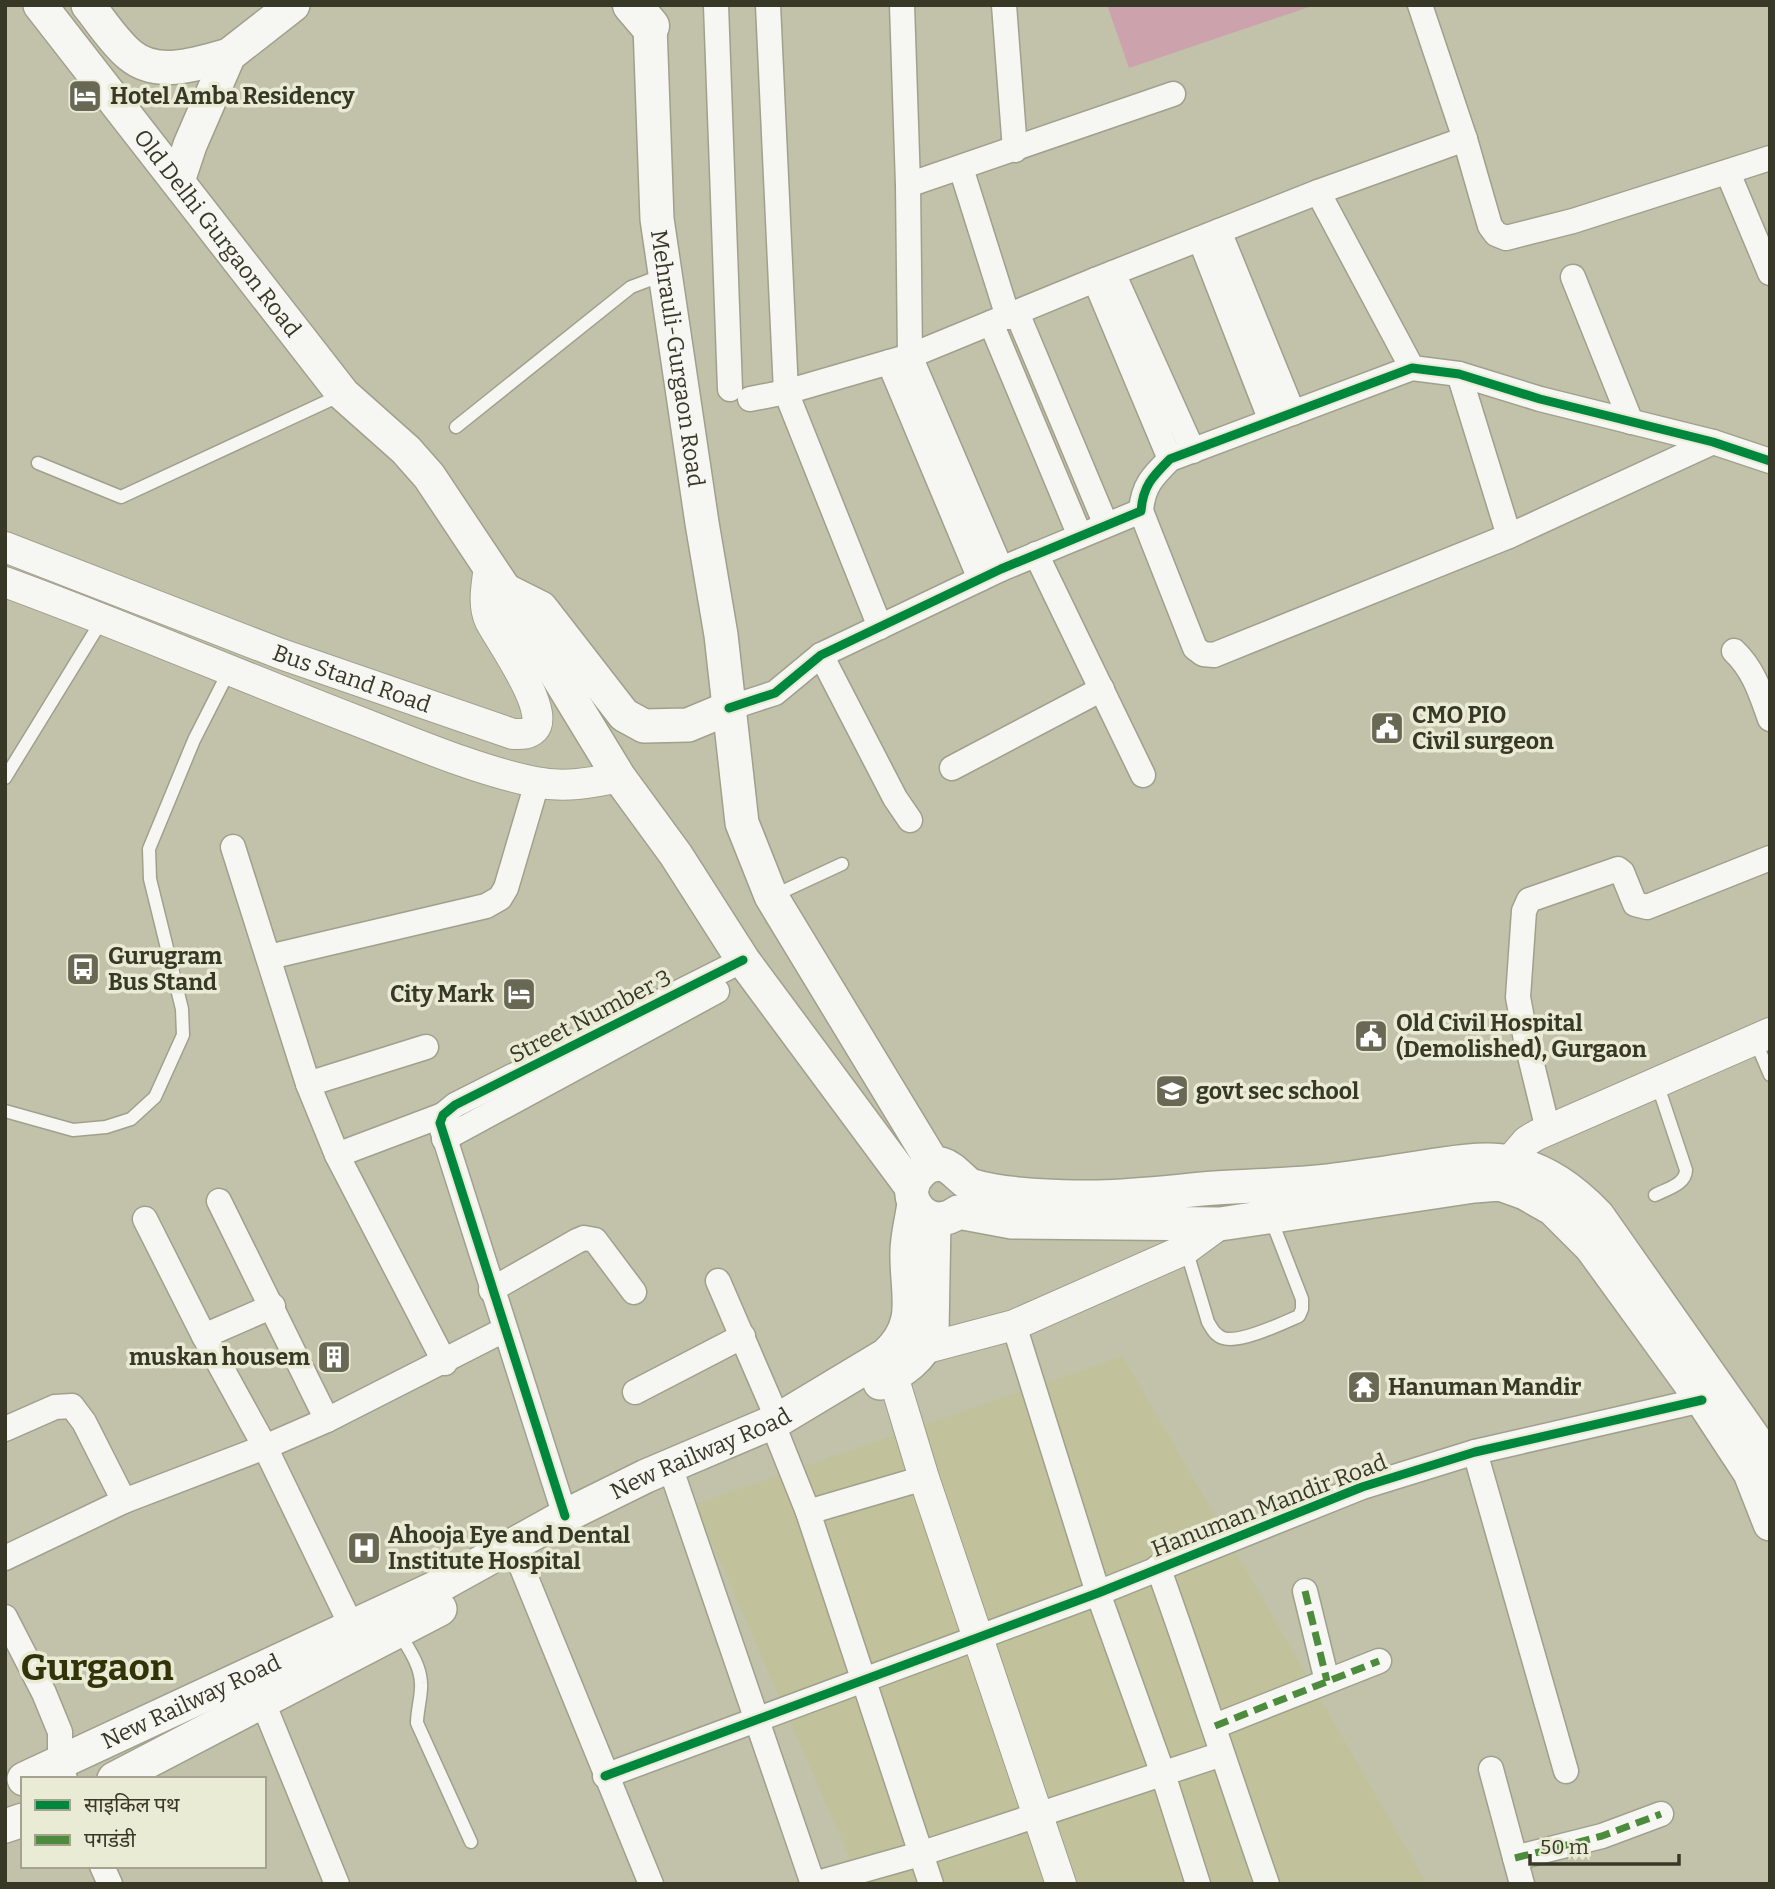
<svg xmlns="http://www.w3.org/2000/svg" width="1775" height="1889" viewBox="0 0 1775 1889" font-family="Bitter,'Noto Sans Devanagari',serif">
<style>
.built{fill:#c1c29b}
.green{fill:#cca3ac}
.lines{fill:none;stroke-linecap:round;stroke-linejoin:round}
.service-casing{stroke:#a0a08d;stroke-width:15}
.minor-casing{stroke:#a0a08d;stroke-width:27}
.tertiary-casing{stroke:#a0a08d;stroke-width:32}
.secondary-casing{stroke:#a0a08d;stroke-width:36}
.primary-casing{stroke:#a0a08d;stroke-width:41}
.service{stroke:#f6f6f2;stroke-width:12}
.minor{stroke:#f6f6f2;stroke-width:24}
.tertiary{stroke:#f6f6f2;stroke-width:30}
.secondary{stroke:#f6f6f2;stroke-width:33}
.primary{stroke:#f6f6f2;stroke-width:38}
.quiet{stroke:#4d8c3c;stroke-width:7;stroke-dasharray:14 7;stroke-linecap:butt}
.cycleway-casing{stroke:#eaebd5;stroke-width:13}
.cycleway{stroke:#00873e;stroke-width:9}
.labels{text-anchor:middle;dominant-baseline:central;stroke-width:7;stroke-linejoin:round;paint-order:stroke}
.poi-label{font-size:23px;font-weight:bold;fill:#383827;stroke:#eaebd5;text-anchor:start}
.street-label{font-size:23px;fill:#383827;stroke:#eaebd5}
.town-label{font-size:37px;font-weight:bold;fill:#333309;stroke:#eaebd5}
</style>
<rect width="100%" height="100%" fill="#c2c2aa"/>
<path class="built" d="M1123,1356L1427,1884H861L695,1504Z"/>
<path class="green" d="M1107,5H1315L1129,68Z"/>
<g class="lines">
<g class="service-casing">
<g id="service">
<path d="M456,427L631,287L663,275"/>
<path d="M38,463L121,497L343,394"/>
<path d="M5,778L102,620"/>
<path d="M773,896L842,864"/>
<path d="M1755,1040L1770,1075"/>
<path d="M5,1111L73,1130L106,1127L131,1119L155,1097L183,1035L182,1009L150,879L149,849L194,740L229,671"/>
<path d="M1655,1195C1667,1189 1686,1184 1686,1170L1657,1083"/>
<path d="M1186,1249L1208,1322C1212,1329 1215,1335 1223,1338C1239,1344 1283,1323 1299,1316L1302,1309V1299L1271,1219"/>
<path d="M398,1631C407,1647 420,1663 421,1683C422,1695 417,1710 417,1723L471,1842"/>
</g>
</g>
<g class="minor-casing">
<g id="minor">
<path d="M716,5L730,389"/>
<path d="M768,5L786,392L880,627"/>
<path d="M902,5L908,185L910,356L1001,569"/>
<path d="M1004,5L1015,150"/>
<path d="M1420,5L1465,139L1490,226L1496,234L1506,238L1573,221L1770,158"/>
<path d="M961,168L1008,317"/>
<path d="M1728,173L1770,273"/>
<path d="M908,185L1173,94"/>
<path d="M1318,192L1412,368"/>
<path d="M1219,231L1293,413"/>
<path d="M1200,239L1271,421"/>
<path d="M1113,273L1193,451"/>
<path d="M1573,277L1631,422"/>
<path d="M1095,280L1170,459"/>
<path d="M1017,313L1106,525"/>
<path d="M991,323L1080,536"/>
<path d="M889,362L980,579"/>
<path d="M1459,374L1509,536"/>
<path d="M750,399L786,392L910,356L1095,280L1318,192L1465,139"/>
<path d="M1141,511L1195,648L1203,654L1214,655L1509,536L1713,442"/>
<path d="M1036,554L1143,775"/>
<path d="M1734,651C1754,670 1761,694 1770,719"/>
<path d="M821,655L895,798L910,820"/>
<path d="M729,708L775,693L821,655L1001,569L1141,511C1143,486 1152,477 1170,459L1412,368L1459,374L1540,399L1713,442L1770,461"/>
<path d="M952,768L1102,689"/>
<path d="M233,847L308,1084L337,1155L445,1363"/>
<path d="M269,957L486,906L500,898L506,888L537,783"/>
<path d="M308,1084L426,1047"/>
<path d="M1548,1130L1526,1040L1518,997L1524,911L1529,900L1618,869L1622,872L1635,904L1647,907L1770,858"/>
<path d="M444,1139L717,991"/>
<path d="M337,1155L443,1115"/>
<path d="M219,1201L327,1420"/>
<path d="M145,1219L204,1336L265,1447L351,1625"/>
<path d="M718,1281L778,1420"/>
<path d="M491,1290L577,1241L584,1238L595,1240L634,1292"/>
<path d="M1014,1325L1098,1593L1163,1774L1198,1884"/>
<path d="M204,1336L273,1306"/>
<path d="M635,1392L743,1336"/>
<path d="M5,1429L55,1407L72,1406L84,1422L124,1501"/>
<path d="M778,1437L808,1512L931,1884"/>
<path d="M1475,1452L1566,1771"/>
<path d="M675,1481L813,1884"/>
<path d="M808,1512L924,1478"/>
<path d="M565,1516L440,1123L443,1115L455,1105L743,960"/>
<path d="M5,1558L124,1501L265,1447L327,1420L504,1330"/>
<path d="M520,1563L651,1884"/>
<path d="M1158,1567C1196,1672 1230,1778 1267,1884"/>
<path d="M1305,1591L1327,1681"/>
<path d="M5,1617L44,1693L60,1732V1763L65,1779"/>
<path d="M262,1700L337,1884"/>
<path d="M1215,1726L1379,1661"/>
<path d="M1491,1769L1522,1884"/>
<path d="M605,1776L1098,1593L1362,1487L1475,1452L1702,1400"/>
<path d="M1515,1858L1602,1836L1661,1814"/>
<path d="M102,1866L110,1884"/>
<path d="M814,1884L920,1854L1222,1754"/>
</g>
</g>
<g class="tertiary-casing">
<g id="tertiary">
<path id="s1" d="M5,547L281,654L513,734C520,734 528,735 534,729C551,711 499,639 490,621C482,604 487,584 489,566"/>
<path d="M5,582C123,625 238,675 355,720C412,742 476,770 535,782C564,788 591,783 619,777"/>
<path d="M1509,1162L1527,1141L1537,1135L1770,1033"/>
<path d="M927,1348L1014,1325L1186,1249L1220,1224"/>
<path d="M893,1376L924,1478L1061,1884"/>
</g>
</g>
<g class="secondary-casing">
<g id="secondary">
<path id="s2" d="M40,5L343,394L406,450L429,476L505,590L619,777L676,855L743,960L912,1188"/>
<path d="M88,5C101,21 114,42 130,55C157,78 198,64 229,55"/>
<path id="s3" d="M650,26L657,219L702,523L721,635L742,823L771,896L934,1165"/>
<path d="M178,181L190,145L229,55L293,5"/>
<path d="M505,590L541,608L624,715L644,726L688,725L729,708"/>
<path d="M880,1383C903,1371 922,1358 932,1334L934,1219"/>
<path d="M1770,1461L1598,1216C1573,1190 1546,1170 1510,1162C1487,1157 1459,1162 1436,1165C1405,1170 1373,1175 1342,1179C1300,1185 1257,1185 1215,1188C1177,1191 1138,1196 1099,1197C1065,1197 1005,1196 973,1186C958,1181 945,1148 920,1173C896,1197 929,1234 958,1212L1012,1222L1220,1224L1474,1186L1500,1184L1525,1193L1553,1209L1591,1247L1702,1400L1750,1473L1770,1524"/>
<path id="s4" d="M24,1779L437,1587L565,1516L646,1476L778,1420L886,1355C921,1323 906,1294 907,1252C907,1236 912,1219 914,1203"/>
<path d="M114,1779L440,1609"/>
<path d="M5,1826L23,1820"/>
</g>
</g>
<g class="primary-casing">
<path id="primary" d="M632,5L650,26"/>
</g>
<use href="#service" class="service"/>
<use href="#minor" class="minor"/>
<use href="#tertiary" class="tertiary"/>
<use href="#secondary" class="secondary"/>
<use href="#primary" class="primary"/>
<g class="quiet">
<path d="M1305,1591L1327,1681"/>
<path d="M1215,1726L1379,1661"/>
<path d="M1515,1858L1602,1836L1661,1814"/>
</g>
<g class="cycleway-casing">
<g id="cycleway">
<path d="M729,708L775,693L821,655L1001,569L1141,511C1143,486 1152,477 1170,459L1412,368L1459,374L1540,399L1713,442L1770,461"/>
<path d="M565,1516L440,1123L443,1115L455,1105L743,960"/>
<path d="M605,1776L1098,1593L1362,1487L1475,1452L1702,1400"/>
</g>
</g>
<use href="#cycleway" class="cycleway"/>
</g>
<defs>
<g id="hotel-square" transform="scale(1.75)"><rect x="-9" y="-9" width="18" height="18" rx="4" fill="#686855" stroke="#eaebd5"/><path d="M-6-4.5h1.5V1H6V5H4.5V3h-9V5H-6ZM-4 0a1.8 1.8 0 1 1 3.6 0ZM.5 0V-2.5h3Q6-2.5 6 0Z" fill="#fff"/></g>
<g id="civic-square" transform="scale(1.75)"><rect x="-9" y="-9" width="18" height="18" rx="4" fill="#686855" stroke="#eaebd5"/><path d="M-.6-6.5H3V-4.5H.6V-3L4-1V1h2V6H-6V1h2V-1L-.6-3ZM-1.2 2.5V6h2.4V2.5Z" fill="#fff"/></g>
<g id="bus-square" transform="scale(1.75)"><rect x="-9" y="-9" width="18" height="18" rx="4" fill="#686855" stroke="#eaebd5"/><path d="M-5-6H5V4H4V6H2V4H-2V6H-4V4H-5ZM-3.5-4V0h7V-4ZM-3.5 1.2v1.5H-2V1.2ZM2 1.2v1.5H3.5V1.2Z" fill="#fff"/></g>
<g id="school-square" transform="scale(1.75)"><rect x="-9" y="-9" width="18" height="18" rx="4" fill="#686855" stroke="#eaebd5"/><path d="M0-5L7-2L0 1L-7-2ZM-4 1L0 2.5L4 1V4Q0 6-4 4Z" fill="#fff"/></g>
<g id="building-square" transform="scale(1.75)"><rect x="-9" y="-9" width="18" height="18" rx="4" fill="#686855" stroke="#eaebd5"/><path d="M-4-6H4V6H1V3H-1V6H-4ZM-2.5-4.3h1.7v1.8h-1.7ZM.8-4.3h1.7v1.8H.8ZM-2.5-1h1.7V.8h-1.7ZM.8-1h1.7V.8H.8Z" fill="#fff"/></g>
<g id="temple-square" transform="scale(1.75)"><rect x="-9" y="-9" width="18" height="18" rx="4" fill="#686855" stroke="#eaebd5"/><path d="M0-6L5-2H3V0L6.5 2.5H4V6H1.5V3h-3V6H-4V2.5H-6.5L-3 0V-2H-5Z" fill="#fff"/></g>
<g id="hospital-square" transform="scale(1.75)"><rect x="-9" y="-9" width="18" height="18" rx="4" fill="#686855" stroke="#eaebd5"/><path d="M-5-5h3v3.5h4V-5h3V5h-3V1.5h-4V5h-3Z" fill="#fff"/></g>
</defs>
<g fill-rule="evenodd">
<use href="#hotel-square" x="85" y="96"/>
<use href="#civic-square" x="1387" y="728"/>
<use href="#bus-square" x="83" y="969"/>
<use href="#hotel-square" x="519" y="994"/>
<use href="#civic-square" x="1371" y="1036"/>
<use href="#school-square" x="1172" y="1091"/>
<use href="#building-square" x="334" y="1357"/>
<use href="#temple-square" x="1364" y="1387"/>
<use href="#hospital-square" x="364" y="1548"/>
</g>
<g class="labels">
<g class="poi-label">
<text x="110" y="96">Hotel Amba Residency</text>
<text x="1412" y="715">CMO PIO<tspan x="1412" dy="26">Civil surgeon</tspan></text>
<text x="108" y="956">Gurugram<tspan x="108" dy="26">Bus Stand</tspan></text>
<text x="494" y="994" text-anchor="end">City Mark</text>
<text x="1396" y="1023">Old Civil Hospital<tspan x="1396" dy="26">(Demolished), Gurgaon</tspan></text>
<text x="1196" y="1091">govt sec school</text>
<text x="310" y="1357" text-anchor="end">muskan housem</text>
<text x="1388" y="1387">Hanuman Mandir</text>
<text x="388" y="1535">Ahooja Eye and Dental<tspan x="388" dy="26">Institute Hospital</tspan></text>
</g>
<g class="street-label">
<text stroke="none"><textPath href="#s2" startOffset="289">Old Delhi Gurgaon Road</textPath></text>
<text stroke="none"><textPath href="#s3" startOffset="334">Mehrauli-Gurgaon Road</textPath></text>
<text stroke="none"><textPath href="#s1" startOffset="371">Bus Stand Road</textPath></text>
<text transform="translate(590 1016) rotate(-27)">Street Number 3</text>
<text stroke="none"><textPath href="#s4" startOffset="751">New Railway Road</textPath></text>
<text transform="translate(1269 1505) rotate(-21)">Hanuman Mandir Road</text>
<text stroke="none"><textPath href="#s4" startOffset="184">New Railway Road</textPath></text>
</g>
<g class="town-label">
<text x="97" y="1667">Gurgaon</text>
</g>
</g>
<rect width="1775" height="1889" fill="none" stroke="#383827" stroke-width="14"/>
<rect x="21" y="1777" width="245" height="91" fill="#eaebd5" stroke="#a3a38f" stroke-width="2"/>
<rect x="35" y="1800" width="35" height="10" fill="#00873e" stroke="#a3a38f" stroke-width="2"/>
<text x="84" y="1812" font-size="21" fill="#383827">साइकिल पथ</text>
<rect x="35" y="1835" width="35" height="10" fill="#4d8c3c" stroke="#a3a38f" stroke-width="2"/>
<text x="84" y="1847" font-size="21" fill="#383827">पगडंडी</text>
<path d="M1530 1854v10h149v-10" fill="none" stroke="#383827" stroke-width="3.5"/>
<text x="1540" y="1854" font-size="21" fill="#383827" stroke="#eaebd5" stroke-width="5" paint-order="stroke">50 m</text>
</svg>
